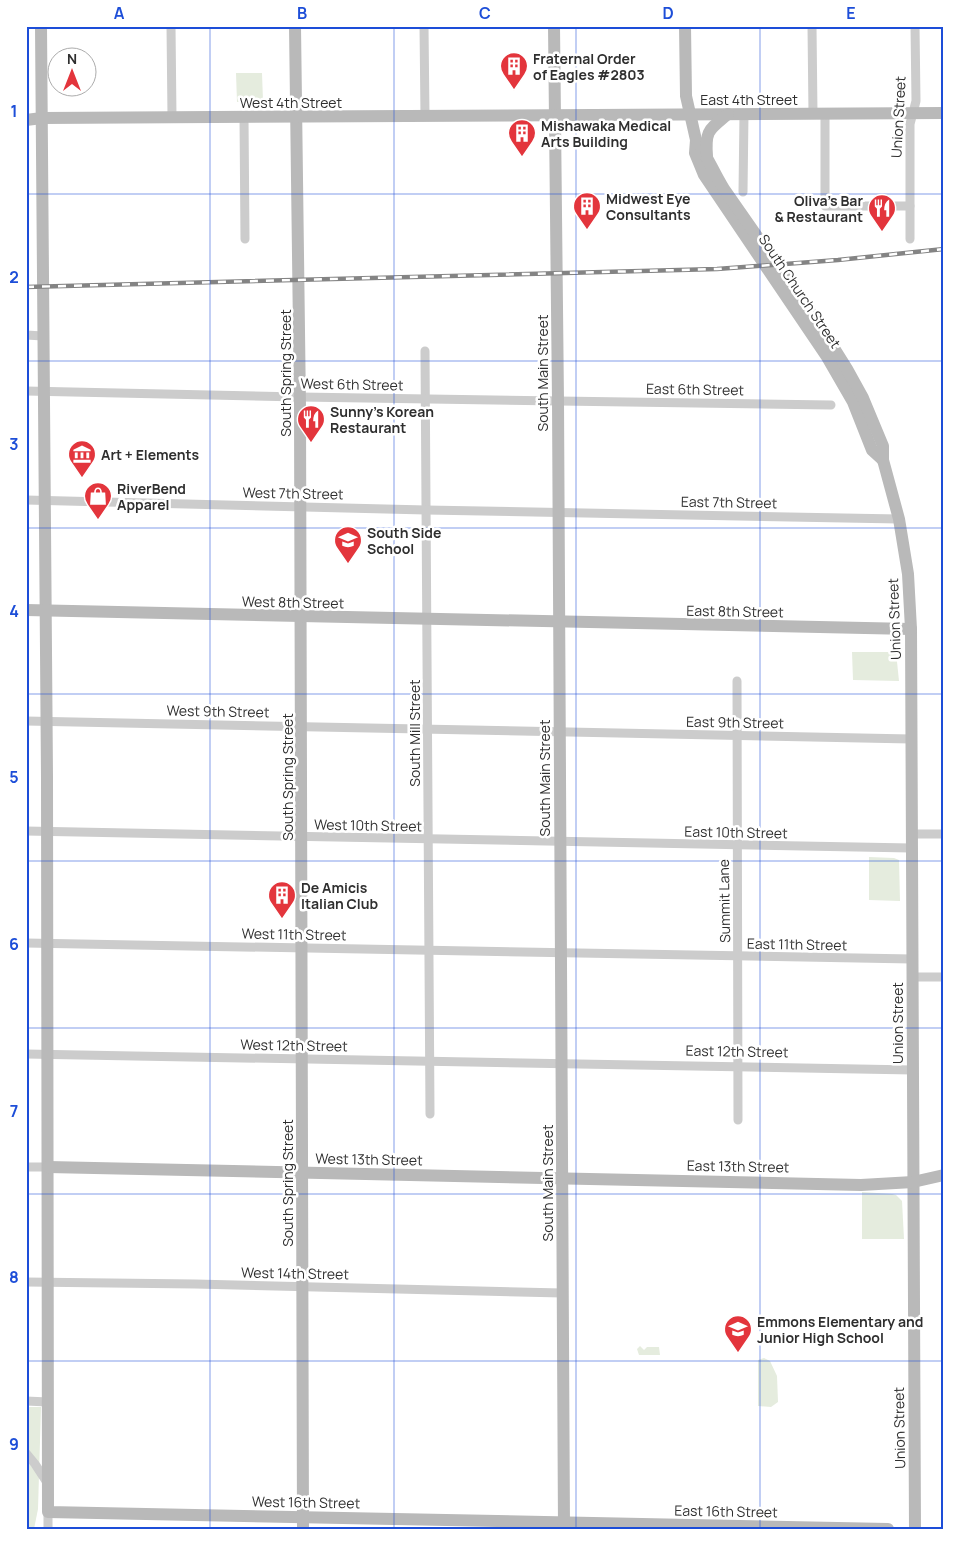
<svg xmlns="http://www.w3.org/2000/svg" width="970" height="1555" viewBox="0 0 970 1555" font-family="Manrope,sans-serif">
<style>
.green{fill:#e5ecde}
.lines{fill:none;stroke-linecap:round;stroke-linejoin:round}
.street{stroke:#ccc;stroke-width:9}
.secondary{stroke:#b9b9b9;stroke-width:12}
.rail-casing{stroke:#848484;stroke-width:4.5}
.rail{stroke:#fff;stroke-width:2.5;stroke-dasharray:8;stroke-linecap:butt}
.grid{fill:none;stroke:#1d4ed8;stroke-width:1;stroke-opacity:0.55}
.labels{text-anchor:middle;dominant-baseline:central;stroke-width:5;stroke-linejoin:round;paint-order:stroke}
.poi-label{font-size:14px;font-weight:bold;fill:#2f2f2f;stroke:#fff;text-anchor:start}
.street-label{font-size:14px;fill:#2f2f2f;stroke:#fff}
.neatline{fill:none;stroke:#1d4ed8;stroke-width:2}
.grid-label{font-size:16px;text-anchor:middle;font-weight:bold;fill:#1d4ed8}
</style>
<rect width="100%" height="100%" fill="#fff"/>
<g class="green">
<path d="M236,73H262L263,101L237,102Z"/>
<path d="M852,652H896L899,681L853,680Z"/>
<path d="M869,857L894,858L899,860L900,901L869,900Z"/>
<path d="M862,1192L892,1194L896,1195L902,1201L904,1239H862Z"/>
<path d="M640,1346L644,1350L647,1347H659L660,1355H639L637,1349Z"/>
<path d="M764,1358L770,1361L777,1376L778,1402L771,1407L758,1406V1360Z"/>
<path d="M26,1407H41L38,1509L34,1529H26Z"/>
</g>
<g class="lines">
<g class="street">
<path d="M171,26L172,117"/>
<path d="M424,26L425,116"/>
<path d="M812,26L813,114"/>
<path d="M825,114V206H910"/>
<path d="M244,117L245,239"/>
<path d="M743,192L744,114"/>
<path d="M910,239V124L916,101L915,26"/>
<path d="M26,335L43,336"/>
<path d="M425,351L430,1114"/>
<path d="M26,391L300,397L831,405"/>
<path d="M26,500L426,510L899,519"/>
<path d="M737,681L738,1120"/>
<path d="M26,721L911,739"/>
<path d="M26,831L911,848"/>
<path d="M911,834H944"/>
<path d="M26,943L912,959"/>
<path d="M912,977H944"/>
<path d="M26,1054L913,1070"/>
<path d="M26,1167H48"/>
<path d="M26,1282L195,1284L562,1293"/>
<path d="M26,1401L48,1402"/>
<path d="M26,1453L35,1464L48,1484"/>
<path d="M48,1512V1529"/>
</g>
<g class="secondary">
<path d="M41,26L47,777L48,1512L888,1529"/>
<path d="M295,26L300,407L303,1529"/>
<path d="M554,26L558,401L564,1529"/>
<path d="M685,26L686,96L696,140L695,153L704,175L827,357L853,402L872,450L883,460"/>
<path d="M26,120L42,118L944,113"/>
<path d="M696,140C707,155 714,173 724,189L822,329L847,369L863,398L883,446V460L899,519L908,574L911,629C911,929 912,1229 915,1529"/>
<path d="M707,156C705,130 709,130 728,114"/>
<path d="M26,610L911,629"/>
<path d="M48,1167L861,1185L913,1182L944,1175"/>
</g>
<g class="rail-casing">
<path id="rail" d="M26,287L717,269L838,260L944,249"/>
</g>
<use href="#rail" class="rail"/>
</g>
<path class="grid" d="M210,26V1529M394,26V1529M576,26V1529M760,26V1529M26,194H944M26,361H944M26,528H944M26,694H944M26,861H944M26,1028H944M26,1194H944M26,1361H944"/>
<defs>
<g id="building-pin" transform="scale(1.4375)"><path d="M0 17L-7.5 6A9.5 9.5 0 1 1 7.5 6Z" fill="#e3353c" stroke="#fff"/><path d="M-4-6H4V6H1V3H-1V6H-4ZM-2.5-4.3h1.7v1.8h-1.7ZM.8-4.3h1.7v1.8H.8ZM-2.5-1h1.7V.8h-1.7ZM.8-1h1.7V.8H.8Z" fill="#fff"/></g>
<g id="restaurant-pin" transform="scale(1.4375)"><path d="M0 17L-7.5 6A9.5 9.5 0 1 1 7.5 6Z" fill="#e3353c" stroke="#fff"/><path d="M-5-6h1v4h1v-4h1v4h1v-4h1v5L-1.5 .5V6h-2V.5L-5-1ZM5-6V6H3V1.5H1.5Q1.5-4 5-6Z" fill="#fff"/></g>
<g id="museum-pin" transform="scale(1.4375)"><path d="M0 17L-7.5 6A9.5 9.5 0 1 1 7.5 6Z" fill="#e3353c" stroke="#fff"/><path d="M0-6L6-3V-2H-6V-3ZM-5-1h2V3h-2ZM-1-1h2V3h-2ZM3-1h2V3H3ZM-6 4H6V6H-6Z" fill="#fff"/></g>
<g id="shop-pin" transform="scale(1.4375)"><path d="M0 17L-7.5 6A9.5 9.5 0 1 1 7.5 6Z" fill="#e3353c" stroke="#fff"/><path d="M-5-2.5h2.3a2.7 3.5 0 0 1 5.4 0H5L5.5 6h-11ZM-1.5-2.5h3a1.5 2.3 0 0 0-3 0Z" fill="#fff"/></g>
<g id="school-pin" transform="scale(1.4375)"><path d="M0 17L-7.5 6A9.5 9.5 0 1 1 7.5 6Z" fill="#e3353c" stroke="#fff"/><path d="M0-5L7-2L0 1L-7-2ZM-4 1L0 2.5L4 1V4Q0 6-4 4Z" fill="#fff"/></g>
</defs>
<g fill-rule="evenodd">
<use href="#building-pin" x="514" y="66"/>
<use href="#building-pin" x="522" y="133"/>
<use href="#building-pin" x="587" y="206"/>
<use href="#restaurant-pin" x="882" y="208"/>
<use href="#restaurant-pin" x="311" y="419"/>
<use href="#museum-pin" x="82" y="454"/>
<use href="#shop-pin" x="98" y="496"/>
<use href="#school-pin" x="348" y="540"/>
<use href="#building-pin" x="282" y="895"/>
<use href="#school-pin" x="738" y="1329"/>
</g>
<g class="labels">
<g class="poi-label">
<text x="533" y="58">Fraternal Order<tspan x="533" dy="16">of Eagles #2803</tspan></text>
<text x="541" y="125">Mishawaka Medical<tspan x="541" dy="16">Arts Building</tspan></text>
<text x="606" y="198">Midwest Eye<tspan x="606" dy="16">Consultants</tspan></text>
<text x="863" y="200" text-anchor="end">Oliva's Bar<tspan x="863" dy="16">&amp; Restaurant</tspan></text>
<text x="330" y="411">Sunny's Korean<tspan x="330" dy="16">Restaurant</tspan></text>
<text x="101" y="454">Art + Elements</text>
<text x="117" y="488">RiverBend<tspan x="117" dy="16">Apparel</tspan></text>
<text x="367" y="532">South Side<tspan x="367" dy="16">School</tspan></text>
<text x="301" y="887">De Amicis<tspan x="301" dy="16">Italian Club</tspan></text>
<text x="757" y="1321">Emmons Elementary and<tspan x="757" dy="16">Junior High School</tspan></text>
</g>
<g class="street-label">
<text x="749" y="99">East 4th Street</text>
<text x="291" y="102">West 4th Street</text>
<text transform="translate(898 117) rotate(-87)">Union Street</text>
<text transform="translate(800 291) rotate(56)">South Church Street</text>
<text transform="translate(285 373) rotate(-90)">South Spring Street</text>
<text transform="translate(542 373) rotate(-90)">South Main Street</text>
<text transform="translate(352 384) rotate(1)">West 6th Street</text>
<text transform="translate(695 389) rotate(1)">East 6th Street</text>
<text transform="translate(293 493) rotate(1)">West 7th Street</text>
<text transform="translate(729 502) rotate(1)">East 7th Street</text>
<text transform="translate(293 602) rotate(1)">West 8th Street</text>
<text transform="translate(735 611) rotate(1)">East 8th Street</text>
<text transform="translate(894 619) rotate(-92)">Union Street</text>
<text transform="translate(218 711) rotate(1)">West 9th Street</text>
<text transform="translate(735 722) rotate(1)">East 9th Street</text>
<text transform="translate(414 733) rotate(-90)">South Mill Street</text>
<text transform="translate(287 777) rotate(-90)">South Spring Street</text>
<text transform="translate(544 778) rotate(-90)">South Main Street</text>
<text transform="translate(368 825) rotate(1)">West 10th Street</text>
<text transform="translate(736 832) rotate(1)">East 10th Street</text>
<text transform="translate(724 901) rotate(-91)">Summit Lane</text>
<text transform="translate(294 934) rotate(1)">West 11th Street</text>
<text transform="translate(797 944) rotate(1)">East 11th Street</text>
<text transform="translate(897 1023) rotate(-90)">Union Street</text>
<text transform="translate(294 1045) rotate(1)">West 12th Street</text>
<text transform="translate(737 1051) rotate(1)">East 12th Street</text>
<text transform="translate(369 1159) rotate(1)">West 13th Street</text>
<text transform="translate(738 1166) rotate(1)">East 13th Street</text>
<text transform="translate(287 1183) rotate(-90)">South Spring Street</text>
<text transform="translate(547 1183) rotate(-90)">South Main Street</text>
<text transform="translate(295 1273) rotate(1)">West 14th Street</text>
<text transform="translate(899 1428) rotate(-91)">Union Street</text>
<text transform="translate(306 1502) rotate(1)">West 16th Street</text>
<text transform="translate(726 1511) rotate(1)">East 16th Street</text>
</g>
</g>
<rect width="970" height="1555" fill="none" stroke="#ffffff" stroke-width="55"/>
<g transform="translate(72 72)"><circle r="24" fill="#ffffff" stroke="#acacac"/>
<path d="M0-4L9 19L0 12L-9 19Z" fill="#e3353c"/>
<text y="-8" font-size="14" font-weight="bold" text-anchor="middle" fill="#2f2f2f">N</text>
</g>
<rect x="28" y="28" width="914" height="1500" class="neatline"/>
<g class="grid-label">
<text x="119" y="19">A</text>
<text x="302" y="19">B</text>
<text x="485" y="19">C</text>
<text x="668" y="19">D</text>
<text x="851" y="19">E</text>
<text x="14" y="117">1</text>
<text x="14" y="283">2</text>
<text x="14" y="450">3</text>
<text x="14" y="617">4</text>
<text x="14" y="783">5</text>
<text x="14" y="950">6</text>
<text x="14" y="1117">7</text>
<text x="14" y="1283">8</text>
<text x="14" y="1450">9</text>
</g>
</svg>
